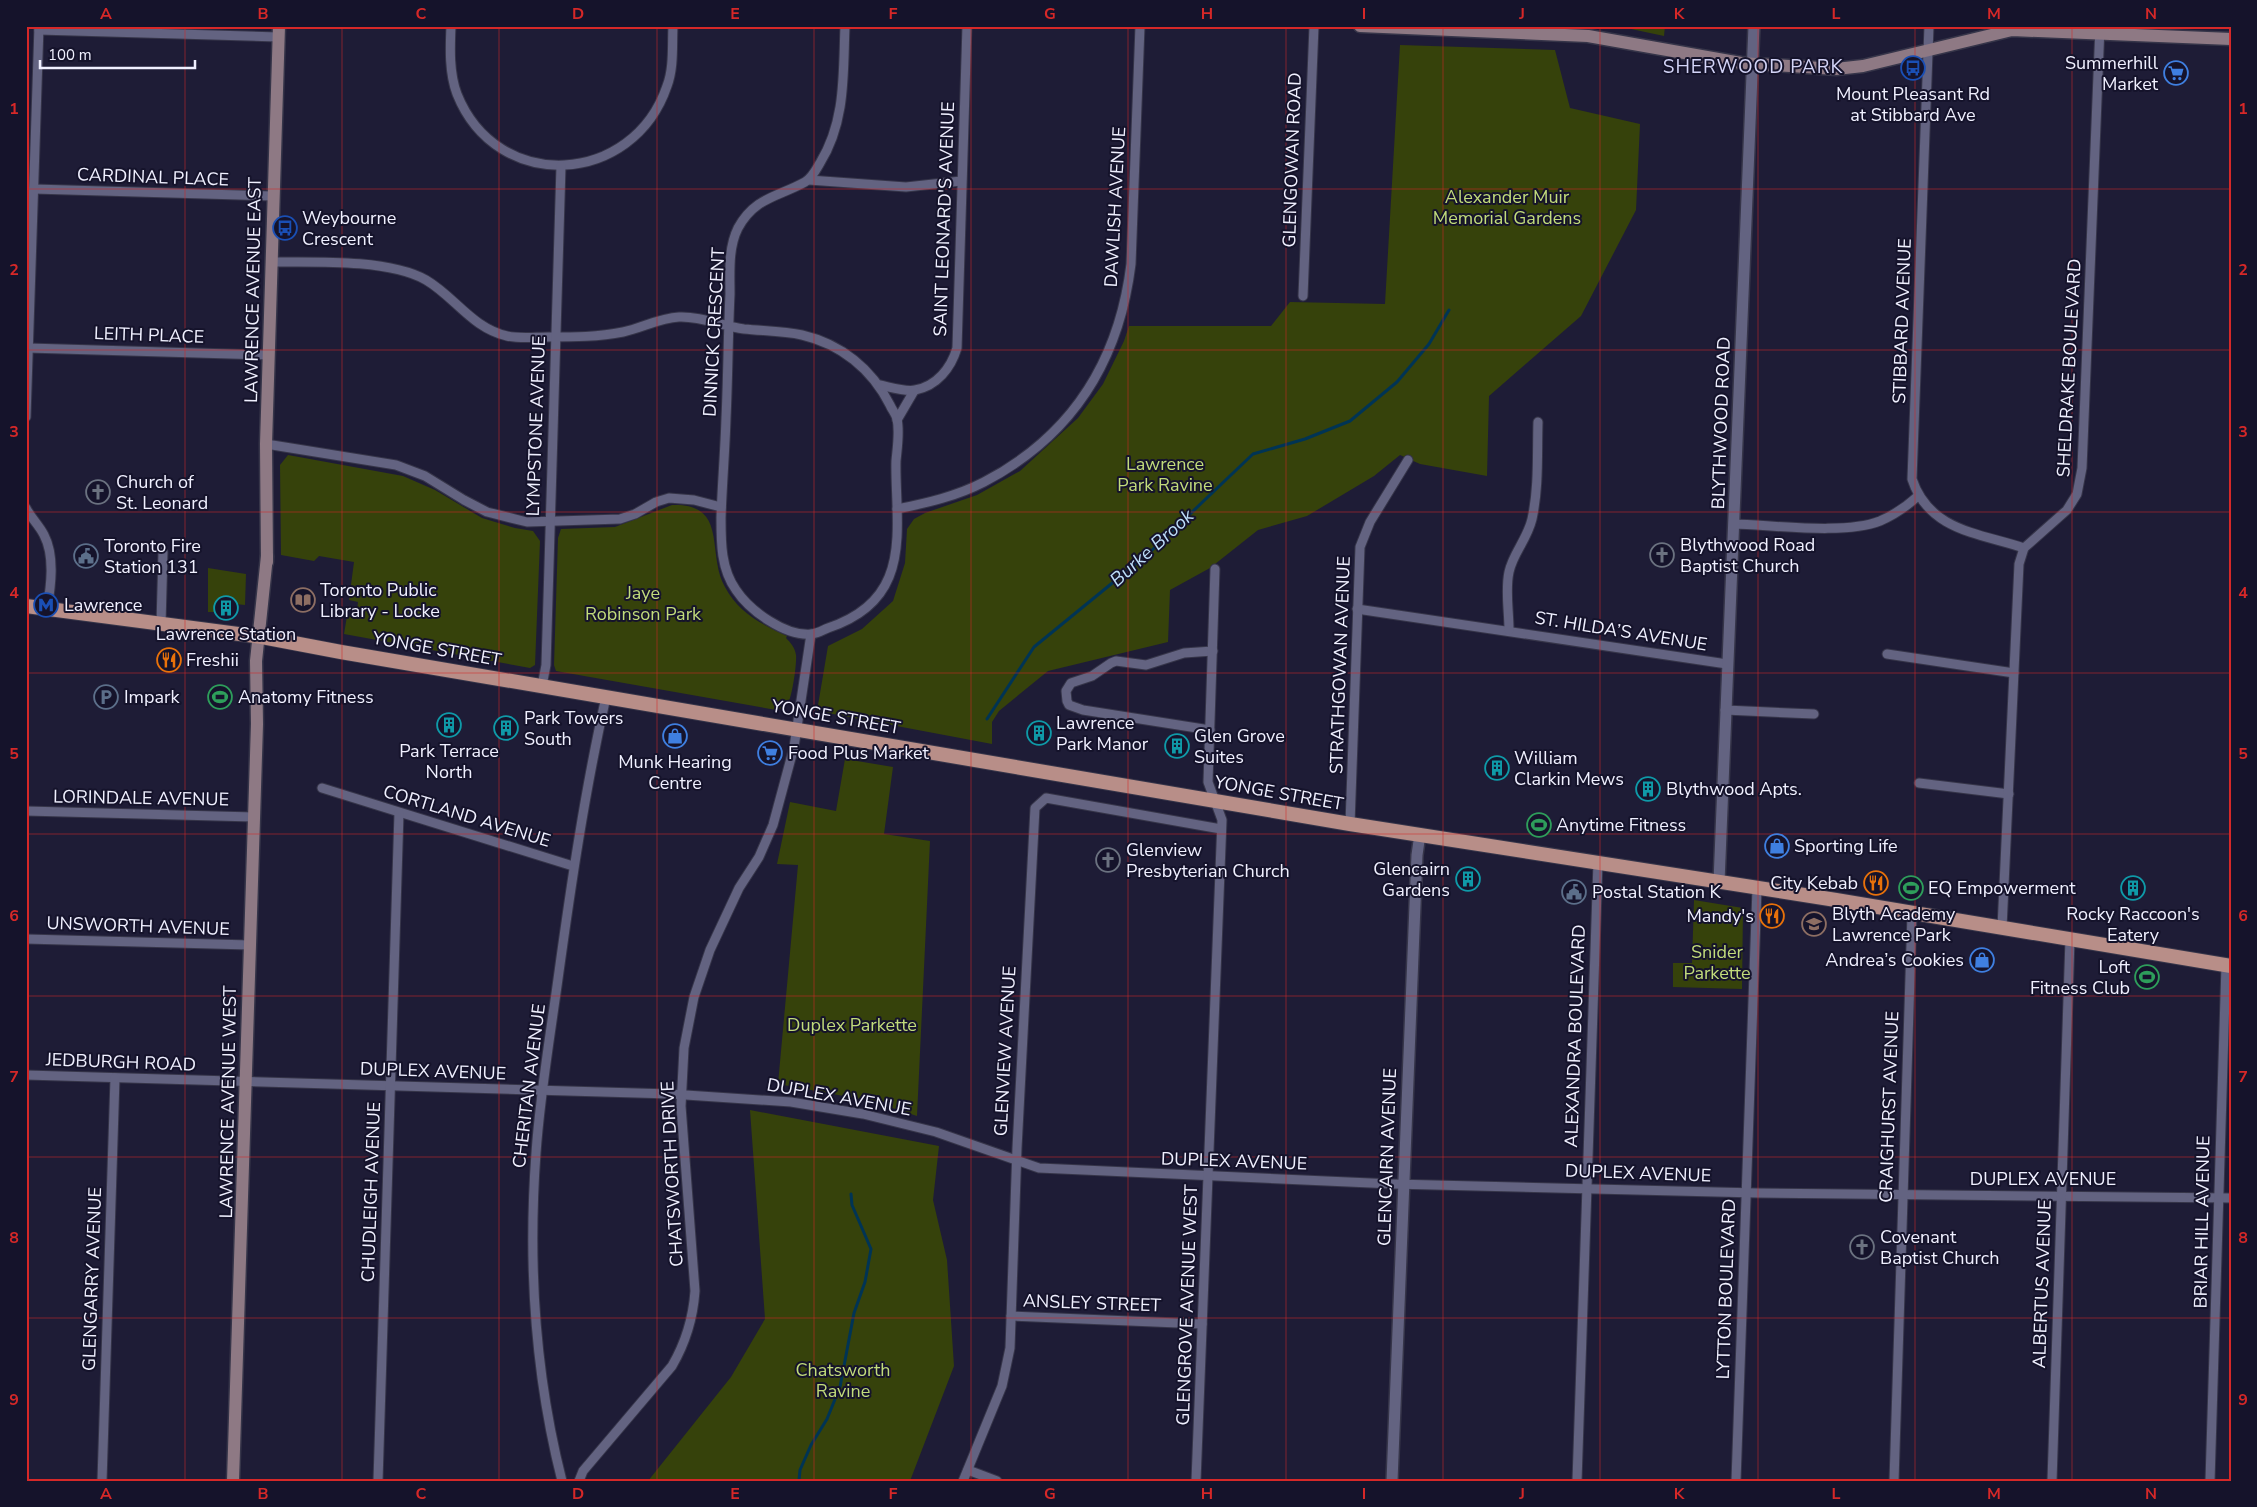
<svg xmlns="http://www.w3.org/2000/svg" width="2257" height="1507" viewBox="0 0 2257 1507" font-family="'Nunito Sans',sans-serif">
<style>
.green{fill:#36420b}
.lines{fill:none;stroke-linecap:round;stroke-linejoin:round}
.stream{stroke:#003455;stroke-width:3}
.minor-casing{stroke:#363549;stroke-width:11}
.tertiary-casing{stroke:#363549;stroke-width:14}
.secondary-casing{stroke:#363549;stroke-width:15}
.primary-casing{stroke:#363549;stroke-width:16}
.minor{stroke:#636381;stroke-width:9}
.tertiary{stroke:#636381;stroke-width:11}
.secondary{stroke:#8e7984;stroke-width:12}
.primary{stroke:#b88e88;stroke-width:14}
.grid{fill:none;stroke:#d62828;stroke-width:1;stroke-opacity:0.55}
.labels{text-anchor:middle;dominant-baseline:central;stroke-width:4;stroke-linejoin:round;paint-order:stroke}
.poi-label{font-size:18px;fill:#f0f0ff;stroke:#15132b;text-anchor:start}
.street-label{font-size:18px;fill:#f0f0ff;stroke:#15132b}
.park-label{font-size:18px;fill:#c2dc7b;stroke:#15132b}
.neighbourhood-label{font-size:19px;letter-spacing:1px;fill:#d3d4f7;stroke:#15132b}
.water-label{font-size:19px;font-style:italic;fill:#bedef9;stroke:#15132b}
.neatline{fill:none;stroke:#d62828;stroke-width:2}
.grid-label{font-size:16px;text-anchor:middle;font-weight:bold;fill:#d62828}
</style>
<rect width="100%" height="100%" fill="#1e1c36"/>
<g class="green">
<path d="M1617,26H1665L1664,36Z"/>
<path d="M1400,45L1555,50L1570,108L1640,124L1636,210L1581,316L1489,396L1487,476L1420,464L1400,455L1374,476L1307,516L1258,530L1210,568L1170,590L1168,642L1048,671L999,711L992,722V744L817,711L828,646L862,629L893,601L905,563L907,529L914,519L925,513L977,495L1020,471L1078,418L1103,384L1124,341L1129,326H1271L1290,302L1385,304Z"/>
<path d="M288,455L403,476L435,490L482,518L515,528L533,531L540,541L535,665L530,668L344,634L347,616L356,618L358,602L349,600L354,562L319,556L314,561L281,555L280,465Z"/>
<path d="M672,505C729,503 706,553 725,587C739,613 761,624 787,636L786,638C791,643 795,648 796,655C797,663 792,699 787,705C784,708 780,709 776,710L556,671L554,665L558,538L561,529L615,527Z"/>
<path d="M208,568L246,574L245,605L217,602L216,612H208Z"/>
<path d="M845,759L893,767L884,834L930,841L917,1116L871,1101L778,1084L798,865L777,864L790,802L836,811Z"/>
<path d="M1694,900L1743,908L1742,989L1673,987V963H1692Z"/>
<path d="M750,1110L939,1146L933,1200L947,1260L954,1366L910,1481H648L731,1377L765,1319Z"/>
</g>
<g class="lines">
<g class="stream">
<path d="M987,719L1034,647L1149,553L1253,454L1305,439L1350,421L1397,382L1429,344L1449,310"/>
<path d="M799,1481L800,1470L811,1445L827,1419L840,1387L854,1313L865,1282L871,1249L852,1205L851,1194"/>
</g>
<g class="minor-casing">
<g id="minor">
<path d="M451,26C450,48 449,73 457,94C497,194 633,186 667,86C674,68 672,46 673,26"/>
<path d="M1929,26L1912,479C1929,531 1979,533 2024,548"/>
<path d="M39,30L278,37"/>
<path d="M809,180L906,187L961,181"/>
<path d="M34,189L272,196"/>
<path d="M271,262C314,262 389,259 426,280C455,297 472,328 507,336C520,339 535,337 548,337C574,337 598,337 623,332C642,328 659,318 679,317C701,316 722,326 744,329C763,331 783,331 802,335C841,344 872,369 890,405C892,410 896,414 897,419C900,432 897,449 896,461C895,496 903,544 889,577C878,604 855,619 828,628C823,630 818,633 812,634C786,637 750,611 736,590C721,569 721,543 721,518C722,485 725,452 726,418C728,377 728,335 730,294C730,272 728,248 738,228C755,197 778,197 805,182C812,178 816,170 820,163C846,121 843,74 845,26"/>
<path d="M1303,296L1314,26"/>
<path d="M28,348L268,355"/>
<path d="M880,385C890,387 905,392 915,390C937,386 951,368 957,348L967,26"/>
<path d="M26,417L39,26"/>
<path d="M897,420L914,391"/>
<path d="M266,444L396,465L425,476L464,500L487,512L527,522L620,519L635,514L656,502L669,498L694,500L721,507"/>
<path d="M26,508C31,518 39,525 44,535C55,556 51,586 47,609"/>
<path d="M897,509C927,503 957,496 984,482C1072,436 1119,361 1131,264L1140,26"/>
<path d="M1734,524C1773,525 1845,535 1880,521C1894,515 1907,506 1918,496"/>
<path d="M1357,609L1727,664"/>
<path d="M161,624L163,552"/>
<path d="M1509,630C1509,611 1505,590 1509,572C1513,553 1527,540 1532,519C1539,487 1537,454 1538,422"/>
<path d="M1887,654L2014,673"/>
<path d="M542,686L546,665L561,166"/>
<path d="M1725,710L1814,714"/>
<path d="M1210,730L1083,710L1069,705L1067,701L1066,691L1071,683L1092,676L1111,663L1116,661L1146,665L1184,653L1213,651"/>
<path d="M1919,783L2009,794"/>
<path d="M322,788L573,866"/>
<path d="M26,811L254,817"/>
<path d="M1350,824L1360,547L1370,522L1408,460"/>
<path d="M2002,928L2019,564L2024,548L2067,510L2077,494L2082,468L2100,26"/>
<path d="M26,939L250,945"/>
<path d="M26,1075L671,1094L791,1102L863,1114L936,1132L1039,1168L1393,1184L1757,1193L2231,1198"/>
<path d="M1011,1316L1202,1324"/>
<path d="M968,1470L997,1481"/>
<path d="M102,1481L115,1078"/>
<path d="M378,1481L399,813"/>
<path d="M562,1481C535,1375 528,1262 536,1153C540,1095 550,1037 558,979C571,885 585,790 606,697"/>
<path d="M579,1481L583,1471L672,1366C686,1342 693,1319 695,1291L681,1106L684,1048L694,997L710,950L739,888L759,857L773,825L794,747L811,634"/>
<path d="M963,1481L1002,1386L1010,1348L1017,1148L1035,808L1046,798L1221,829"/>
<path d="M1196,1481L1222,820L1208,782L1215,569"/>
<path d="M1577,1481L1598,862"/>
<path d="M1736,1481L1757,888"/>
<path d="M1894,1481L1912,914"/>
<path d="M2052,1481L2070,939"/>
<path d="M2210,1481L2226,965"/>
</g>
</g>
<g class="tertiary-casing">
<g id="tertiary">
<path d="M1719,882L1754,26"/>
<path d="M1392,1481L1417,855L1420,834"/>
</g>
</g>
<g class="secondary-casing">
<g id="secondary">
<path d="M1360,26L1588,36L1741,63L1836,69L1863,66L2012,30L2231,39"/>
<path d="M267,562L266,444L279,26"/>
<path d="M233,1481L257,724L256,661L267,556"/>
</g>
</g>
<g class="primary-casing">
<path id="primary" d="M26,606L262,637L341,652L1350,824L1836,900L2231,966"/>
</g>
<use href="#minor" class="minor"/>
<use href="#tertiary" class="tertiary"/>
<use href="#secondary" class="secondary"/>
<use href="#primary" class="primary"/>
</g>
<path class="grid" d="M185,26V1481M342,26V1481M499,26V1481M657,26V1481M814,26V1481M971,26V1481M1128,26V1481M1286,26V1481M1443,26V1481M1600,26V1481M1758,26V1481M1915,26V1481M2072,26V1481M26,189H2231M26,350H2231M26,512H2231M26,673H2231M26,834H2231M26,996H2231M26,1157H2231M26,1318H2231"/>
<defs>
<g id="bus-ring" transform="scale(1.25)"><circle r="9.5" fill="#15132b" stroke="#1a4fb4" stroke-width="1.5"/><path d="M-5-6H5V4H4V6H2V4H-2V6H-4V4H-5ZM-3.5-4V0h7V-4ZM-3.5 1.2v1.5H-2V1.2ZM2 1.2v1.5H3.5V1.2Z" fill="#1a4fb4"/></g>
<g id="supermarket-ring" transform="scale(1.25)"><circle r="9.5" fill="#15132b" stroke="#3f7fe0" stroke-width="1.5"/><path d="M-6-5.5h2.5l.6 2H6L4.5 2H-2.5L-4.4-4H-6ZM-1.5 3.2a1.3 1.3 0 1 0 .1 0ZM3 3.2a1.3 1.3 0 1 0 .1 0Z" fill="#3f7fe0"/></g>
<g id="church-ring" transform="scale(1.25)"><circle r="9.5" fill="#15132b" stroke="#6b7280" stroke-width="1.5"/><path d="M-1.2-6h2.4v3.5h3.3v2.4h-3.3V6h-2.4V-.1h-3.3v-2.4h3.3Z" fill="#6b7280"/></g>
<g id="civic-ring" transform="scale(1.25)"><circle r="9.5" fill="#15132b" stroke="#5c6f8a" stroke-width="1.5"/><path d="M-.6-6.5H3V-4.5H.6V-3L4-1V1h2V6H-6V1h2V-1L-.6-3ZM-1.2 2.5V6h2.4V2.5Z" fill="#5c6f8a"/></g>
<g id="library-ring" transform="scale(1.25)"><circle r="9.5" fill="#15132b" stroke="#8d6e63" stroke-width="1.5"/><path d="M-6-4Q-3-5.5-.7-3.5V5Q-3 3-6 4ZM6-4Q3-5.5 .7-3.5V5Q3 3 6 4Z" fill="#8d6e63"/></g>
<g id="metro-ring" transform="scale(1.25)"><circle r="9.5" fill="#15132b" stroke="#1a4fb4" stroke-width="1.5"/><path d="M-5.5 5V-5H-3L0 0L3-5H5.5V5H3V-.5L0 4L-3-.5V5Z" fill="#1a4fb4"/></g>
<g id="building-ring" transform="scale(1.25)"><circle r="9.5" fill="#15132b" stroke="#0f9aa8" stroke-width="1.5"/><path d="M-4-6H4V6H1V3H-1V6H-4ZM-2.5-4.3h1.7v1.8h-1.7ZM.8-4.3h1.7v1.8H.8ZM-2.5-1h1.7V.8h-1.7ZM.8-1h1.7V.8H.8Z" fill="#0f9aa8"/></g>
<g id="restaurant-ring" transform="scale(1.25)"><circle r="9.5" fill="#15132b" stroke="#e8710a" stroke-width="1.5"/><path d="M-5-6h1v4h1v-4h1v4h1v-4h1v5L-1.5 .5V6h-2V.5L-5-1ZM5-6V6H3V1.5H1.5Q1.5-4 5-6Z" fill="#e8710a"/></g>
<g id="parking-ring" transform="scale(1.25)"><circle r="9.5" fill="#15132b" stroke="#5c6f8a" stroke-width="1.5"/><path d="M-3.5-5.5H1a3.5 3.5 0 0 1 0 7H-1V5.5H-3.5ZM-1-3.4V-.6H.8a1.4 1.4 0 0 0 0-2.8Z" fill="#5c6f8a"/></g>
<g id="stadium-ring" transform="scale(1.25)"><circle r="9.5" fill="#15132b" stroke="#2e9e5b" stroke-width="1.5"/><path d="M0-5a6.5 5 0 1 0 0 10a6.5 5 0 1 0 0-10ZM-3.5-1.8h7v3.6h-7Z" fill="#2e9e5b"/></g>
<g id="shop-ring" transform="scale(1.25)"><circle r="9.5" fill="#15132b" stroke="#3f7fe0" stroke-width="1.5"/><path d="M-5-2.5h2.3a2.7 3.5 0 0 1 5.4 0H5L5.5 6h-11ZM-1.5-2.5h3a1.5 2.3 0 0 0-3 0Z" fill="#3f7fe0"/></g>
<g id="school-ring" transform="scale(1.25)"><circle r="9.5" fill="#15132b" stroke="#8d6e63" stroke-width="1.5"/><path d="M0-5L7-2L0 1L-7-2ZM-4 1L0 2.5L4 1V4Q0 6-4 4Z" fill="#8d6e63"/></g>
</defs>
<g fill-rule="evenodd">
<use href="#bus-ring" x="1913" y="68"/>
<use href="#supermarket-ring" x="2176" y="73"/>
<use href="#bus-ring" x="285" y="228"/>
<use href="#church-ring" x="98" y="492"/>
<use href="#church-ring" x="1662" y="555"/>
<use href="#civic-ring" x="86" y="556"/>
<use href="#library-ring" x="303" y="600"/>
<use href="#metro-ring" x="46" y="605"/>
<use href="#building-ring" x="226" y="608"/>
<use href="#restaurant-ring" x="169" y="660"/>
<use href="#parking-ring" x="106" y="697"/>
<use href="#stadium-ring" x="220" y="697"/>
<use href="#building-ring" x="449" y="725"/>
<use href="#building-ring" x="506" y="728"/>
<use href="#building-ring" x="1039" y="733"/>
<use href="#shop-ring" x="675" y="736"/>
<use href="#building-ring" x="1177" y="746"/>
<use href="#supermarket-ring" x="770" y="753"/>
<use href="#building-ring" x="1497" y="768"/>
<use href="#building-ring" x="1648" y="789"/>
<use href="#stadium-ring" x="1539" y="825"/>
<use href="#shop-ring" x="1777" y="846"/>
<use href="#church-ring" x="1108" y="860"/>
<use href="#building-ring" x="1468" y="879"/>
<use href="#restaurant-ring" x="1876" y="883"/>
<use href="#stadium-ring" x="1911" y="888"/>
<use href="#building-ring" x="2133" y="888"/>
<use href="#civic-ring" x="1574" y="892"/>
<use href="#restaurant-ring" x="1772" y="916"/>
<use href="#school-ring" x="1814" y="924"/>
<use href="#shop-ring" x="1982" y="960"/>
<use href="#stadium-ring" x="2147" y="977"/>
<use href="#church-ring" x="1862" y="1247"/>
</g>
<g class="labels">
<g class="poi-label">
<text x="2158" y="63" text-anchor="end">Summerhill<tspan x="2158" dy="21">Market</tspan></text>
<text x="1913" y="94" text-anchor="middle">Mount Pleasant Rd<tspan x="1913" dy="21">at Stibbard Ave</tspan></text>
<text x="302" y="218">Weybourne<tspan x="302" dy="21">Crescent</tspan></text>
<text x="116" y="482">Church of<tspan x="116" dy="21">St. Leonard</tspan></text>
<text x="1680" y="545">Blythwood Road<tspan x="1680" dy="21">Baptist Church</tspan></text>
<text x="104" y="546">Toronto Fire<tspan x="104" dy="21">Station 131</tspan></text>
<text x="320" y="590">Toronto Public<tspan x="320" dy="21">Library - Locke</tspan></text>
<text x="64" y="605">Lawrence</text>
<text x="226" y="634" text-anchor="middle">Lawrence Station</text>
<text x="186" y="660">Freshii</text>
<text x="124" y="697">Impark</text>
<text x="238" y="697">Anatomy Fitness</text>
<text x="524" y="718">Park Towers<tspan x="524" dy="21">South</tspan></text>
<text x="1056" y="723">Lawrence<tspan x="1056" dy="21">Park Manor</tspan></text>
<text x="1194" y="736">Glen Grove<tspan x="1194" dy="21">Suites</tspan></text>
<text x="449" y="751" text-anchor="middle">Park Terrace<tspan x="449" dy="21">North</tspan></text>
<text x="788" y="753">Food Plus Market</text>
<text x="1514" y="758">William<tspan x="1514" dy="21">Clarkin Mews</tspan></text>
<text x="675" y="762" text-anchor="middle">Munk Hearing<tspan x="675" dy="21">Centre</tspan></text>
<text x="1666" y="789">Blythwood Apts.</text>
<text x="1556" y="825">Anytime Fitness</text>
<text x="1794" y="846">Sporting Life</text>
<text x="1126" y="850">Glenview<tspan x="1126" dy="21">Presbyterian Church</tspan></text>
<text x="1450" y="869" text-anchor="end">Glencairn<tspan x="1450" dy="21">Gardens</tspan></text>
<text x="1858" y="883" text-anchor="end">City Kebab</text>
<text x="1928" y="888">EQ Empowerment</text>
<text x="1592" y="892">Postal Station K</text>
<text x="1832" y="914">Blyth Academy<tspan x="1832" dy="21">Lawrence Park</tspan></text>
<text x="2133" y="914" text-anchor="middle">Rocky Raccoon's<tspan x="2133" dy="21">Eatery</tspan></text>
<text x="1754" y="916" text-anchor="end">Mandy's</text>
<text x="1964" y="960" text-anchor="end">Andrea’s Cookies</text>
<text x="2130" y="967" text-anchor="end">Loft<tspan x="2130" dy="21">Fitness Club</tspan></text>
<text x="1880" y="1237">Covenant<tspan x="1880" dy="21">Baptist Church</tspan></text>
</g>
<g class="street-label">
<text transform="translate(1292 160) rotate(-88)">GLENGOWAN ROAD</text>
<text transform="translate(153 177) rotate(2)">CARDINAL PLACE</text>
<text transform="translate(1115 207) rotate(-87)">DAWLISH AVENUE</text>
<text transform="translate(944 219) rotate(-88)">SAINT LEONARD'S AVENUE</text>
<text transform="translate(253 290) rotate(-89)">LAWRENCE AVENUE EAST</text>
<text transform="translate(1902 321) rotate(-88)">STIBBARD AVENUE</text>
<text transform="translate(714 332) rotate(-87)">DINNICK CRESCENT</text>
<text transform="translate(149 335) rotate(2)">LEITH PLACE</text>
<text transform="translate(2069 368) rotate(-87)">SHELDRAKE BOULEVARD</text>
<text transform="translate(1721 423) rotate(-88)">BLYTHWOOD ROAD</text>
<text transform="translate(536 426) rotate(-88)">LYMPSTONE AVENUE</text>
<text transform="translate(1621 631) rotate(9)">ST. HILDA’S AVENUE</text>
<text transform="translate(437 649) rotate(10)">YONGE STREET</text>
<text transform="translate(1340 665) rotate(-88)">STRATHGOWAN AVENUE</text>
<text transform="translate(836 717) rotate(10)">YONGE STREET</text>
<text transform="translate(1279 793) rotate(10)">YONGE STREET</text>
<text transform="translate(141 798) rotate(1)">LORINDALE AVENUE</text>
<text transform="translate(467 816) rotate(17)">CORTLAND AVENUE</text>
<text transform="translate(138 926) rotate(2)">UNSWORTH AVENUE</text>
<text transform="translate(1575 1036) rotate(-88)">ALEXANDRA BOULEVARD</text>
<text transform="translate(1005 1051) rotate(-87)">GLENVIEW AVENUE</text>
<text transform="translate(121 1062) rotate(2)">JEDBURGH ROAD</text>
<text transform="translate(433 1071) rotate(2)">DUPLEX AVENUE</text>
<text transform="translate(529 1086) rotate(-83)">CHERITAN AVENUE</text>
<text transform="translate(839 1097) rotate(10)">DUPLEX AVENUE</text>
<text transform="translate(228 1102) rotate(-89)">LAWRENCE AVENUE WEST</text>
<text transform="translate(1889 1107) rotate(-88)">CRAIGHURST AVENUE</text>
<text transform="translate(1387 1157) rotate(-88)">GLENCAIRN AVENUE</text>
<text transform="translate(1234 1161) rotate(2)">DUPLEX AVENUE</text>
<text transform="translate(1638 1173) rotate(2)">DUPLEX AVENUE</text>
<text transform="translate(672 1174) rotate(-93)">CHATSWORTH DRIVE</text>
<text x="2043" y="1179">DUPLEX AVENUE</text>
<text transform="translate(371 1192) rotate(-88)">CHUDLEIGH AVENUE</text>
<text transform="translate(2202 1222) rotate(-89)">BRIAR HILL AVENUE</text>
<text transform="translate(92 1279) rotate(-88)">GLENGARRY AVENUE</text>
<text transform="translate(2042 1284) rotate(-88)">ALBERTUS AVENUE</text>
<text transform="translate(1726 1289) rotate(-88)">LYTTON BOULEVARD</text>
<text transform="translate(1092 1303) rotate(2)">ANSLEY STREET</text>
<text transform="translate(1187 1305) rotate(-88)">GLENGROVE AVENUE WEST</text>
</g>
<g class="park-label">
<text x="1507" y="197">Alexander Muir<tspan x="1507" dy="21">Memorial Gardens</tspan></text>
<text x="1165" y="464">Lawrence<tspan x="1165" dy="21">Park Ravine</tspan></text>
<text x="643" y="593">Jaye<tspan x="643" dy="21">Robinson Park</tspan></text>
<text x="1717" y="952">Snider<tspan x="1717" dy="21">Parkette</tspan></text>
<text x="852" y="1025">Duplex Parkette</text>
<text x="843" y="1370">Chatsworth<tspan x="843" dy="21">Ravine</tspan></text>
</g>
<g class="neighbourhood-label">
<text x="1753" y="67">SHERWOOD PARK</text>
</g>
<g class="water-label">
<text transform="translate(1152 548) rotate(-42)">Burke Brook</text>
</g>
</g>
<rect width="2257" height="1507" fill="none" stroke="#15132b" stroke-width="55"/>
<path d="M40 60v8h155v-8" fill="none" stroke="#f0f0ff" stroke-width="2.5"/>
<text x="48" y="60" font-size="15" fill="#f0f0ff" stroke="#15132b" stroke-width="4" paint-order="stroke">100 m</text>
<rect x="28" y="28" width="2202" height="1452" class="neatline"/>
<g class="grid-label">
<text x="106" y="19">A</text>
<text x="263" y="19">B</text>
<text x="421" y="19">C</text>
<text x="578" y="19">D</text>
<text x="735" y="19">E</text>
<text x="893" y="19">F</text>
<text x="1050" y="19">G</text>
<text x="1207" y="19">H</text>
<text x="1364" y="19">I</text>
<text x="1522" y="19">J</text>
<text x="1679" y="19">K</text>
<text x="1836" y="19">L</text>
<text x="1994" y="19">M</text>
<text x="2151" y="19">N</text>
<text x="14" y="114">1</text>
<text x="2243" y="114">1</text>
<text x="14" y="275">2</text>
<text x="2243" y="275">2</text>
<text x="14" y="437">3</text>
<text x="2243" y="437">3</text>
<text x="14" y="598">4</text>
<text x="2243" y="598">4</text>
<text x="14" y="759">5</text>
<text x="2243" y="759">5</text>
<text x="14" y="921">6</text>
<text x="2243" y="921">6</text>
<text x="14" y="1082">7</text>
<text x="2243" y="1082">7</text>
<text x="14" y="1243">8</text>
<text x="2243" y="1243">8</text>
<text x="14" y="1405">9</text>
<text x="2243" y="1405">9</text>
<text x="106" y="1499">A</text>
<text x="263" y="1499">B</text>
<text x="421" y="1499">C</text>
<text x="578" y="1499">D</text>
<text x="735" y="1499">E</text>
<text x="893" y="1499">F</text>
<text x="1050" y="1499">G</text>
<text x="1207" y="1499">H</text>
<text x="1364" y="1499">I</text>
<text x="1522" y="1499">J</text>
<text x="1679" y="1499">K</text>
<text x="1836" y="1499">L</text>
<text x="1994" y="1499">M</text>
<text x="2151" y="1499">N</text>
</g>
</svg>
